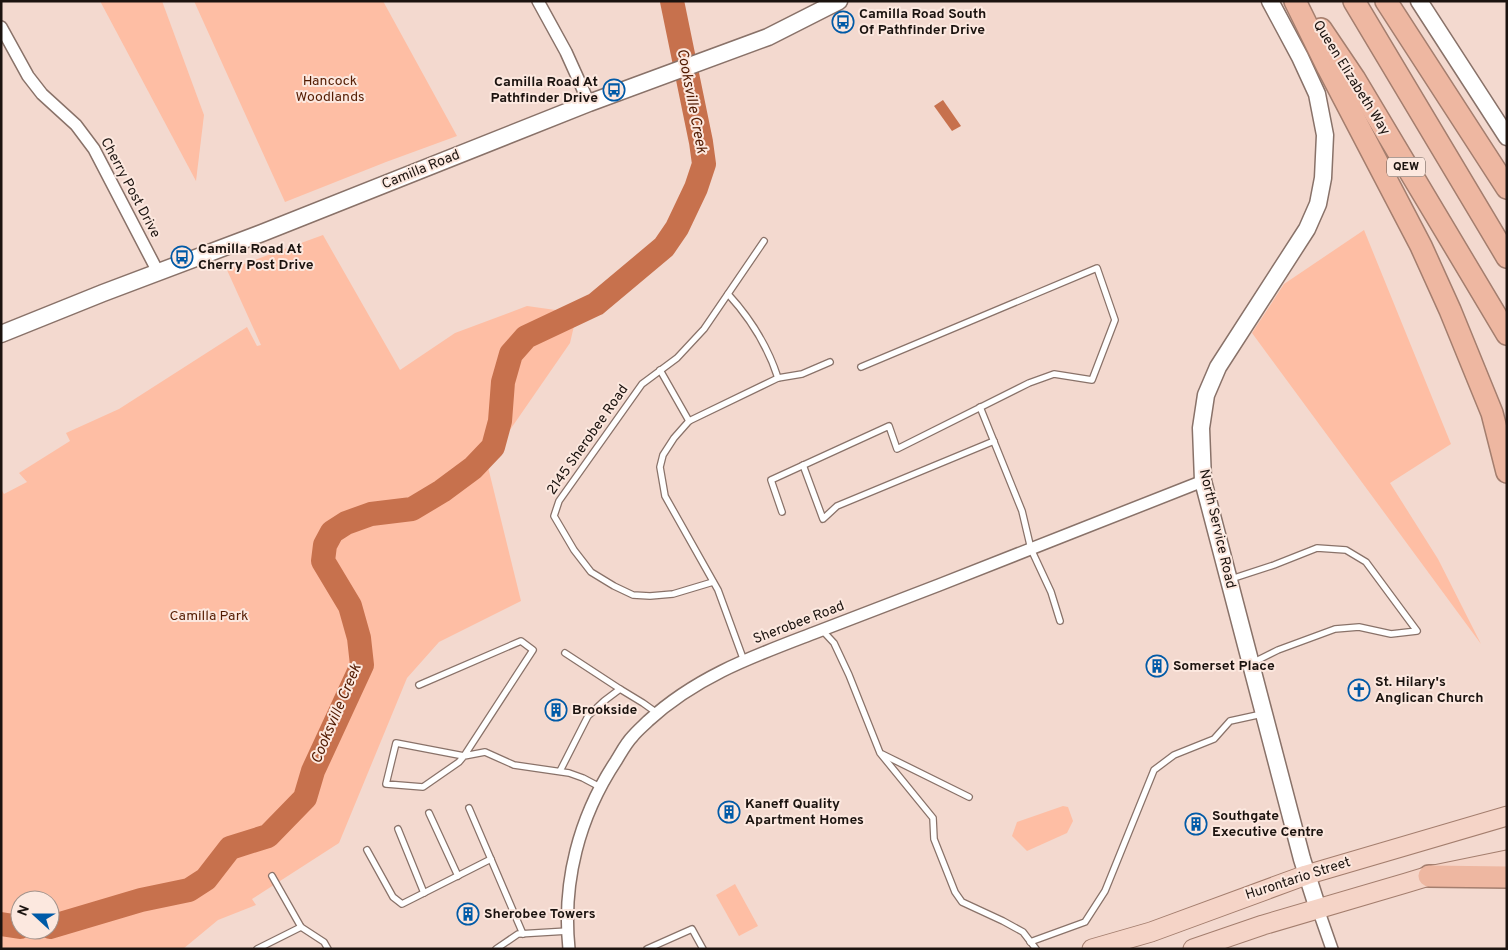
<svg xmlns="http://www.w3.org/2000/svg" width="1508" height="950" viewBox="0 0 1508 950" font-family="Overpass,sans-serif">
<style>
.green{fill:#febea4;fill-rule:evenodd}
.water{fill:#c7714d}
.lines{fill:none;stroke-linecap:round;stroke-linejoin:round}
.river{stroke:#c7714d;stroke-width:24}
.lane-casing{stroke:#897269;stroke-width:8}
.street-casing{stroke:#897269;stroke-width:14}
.secondary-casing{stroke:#897269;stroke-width:19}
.primary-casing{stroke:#a47e6e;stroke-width:21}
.highway-casing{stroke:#a47e6e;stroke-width:24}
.lane{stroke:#fff;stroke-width:5.5}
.street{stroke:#fff;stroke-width:11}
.secondary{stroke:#fff;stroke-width:16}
.primary{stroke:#f5d4c7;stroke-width:19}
.highway{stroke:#eeb7a1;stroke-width:21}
.labels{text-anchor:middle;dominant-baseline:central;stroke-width:4;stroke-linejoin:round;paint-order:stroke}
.shield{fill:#fce8df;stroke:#5e534d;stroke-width:1}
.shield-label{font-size:12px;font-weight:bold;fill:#1b130f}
.poi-label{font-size:14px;font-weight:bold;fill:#1b130f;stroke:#fce8df;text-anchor:start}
.street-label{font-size:14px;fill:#1b130f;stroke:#fce8df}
.park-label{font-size:14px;fill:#541c02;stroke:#fce8df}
.water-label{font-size:15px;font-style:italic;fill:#521a00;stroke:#fce8df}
</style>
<rect width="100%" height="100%" fill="#f3d9cf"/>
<g class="green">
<path d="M100,1H162L204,115L196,181Z"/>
<path d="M194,1H383L457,136L386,162L285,202Z"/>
<path d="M1364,230L1451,444L1390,483L1438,559L1481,644L1252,333L1284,284Z"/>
<path d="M323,235L400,370L455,333L527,306L577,313L570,343L487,463L521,601L439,642L407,678L339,843L252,899L256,905L218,920L183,949H1V489L4,494L27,482L19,473L70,441L66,433L119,409L247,327L257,346L261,345L227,270ZM20,900H50V930H20Z"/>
<path d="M1063,806L1068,807L1073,821L1067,833L1027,851L1012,836L1017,822Z"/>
<path d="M735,884L758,926L739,936L716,895Z"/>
</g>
<path class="water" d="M943,100L961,126L952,131L934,106Z"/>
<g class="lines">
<g class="river">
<path d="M1,924L20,927"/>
<path d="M50,927L141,900L189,890L206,879L230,848L268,836L305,798L313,771L362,665L359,638L350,606L323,561L325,545L332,532L346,523L371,514L412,509L442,491L473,468L493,447L500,421L503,382L511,354L526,337L596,304L664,247L677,228L696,188L704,164L701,142L672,1"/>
</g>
<g class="lane-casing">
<g id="lane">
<path d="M728,294C750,318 768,347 778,378"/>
<path d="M660,370L689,421"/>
<path d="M980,407L1022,511L1031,549L1051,592L1060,621"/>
<path d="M803,465L823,519L837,506L994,441"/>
<path d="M782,512L771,480L889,426L897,449L1029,383L1054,374L1092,380L1115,320L1097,268L861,367"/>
<path d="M1231,579L1274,565L1317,548L1346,550L1366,562L1417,631L1391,634L1359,627L1335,629L1278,650L1252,663"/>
<path d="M713,582L673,594L650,596L633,595L614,586L591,572L574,550L554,516L559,501L642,384L677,358L704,329L764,241"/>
<path d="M822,630L834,643L849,675L880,753L933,818L934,839L955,892L962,902L1003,921L1023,932L1036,949"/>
<path d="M565,653L620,689"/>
<path d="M744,661L718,590L665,496L660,467L663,455L674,438L689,421L778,378L802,374L830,362"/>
<path d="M419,685L521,641L533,650L464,756L459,762L423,787L386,784L396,743L464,756L485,752L514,765L569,773L583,778L600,787"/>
<path d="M882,754L969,797"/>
<path d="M560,771L588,716L604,701L620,689L643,703L657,713"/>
<path d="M469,808L523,934"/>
<path d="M429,813L458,876"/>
<path d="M398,829L424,893"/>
<path d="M367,850L393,897L402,904L491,859"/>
<path d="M272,876L301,927L324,942L328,949"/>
<path d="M1030,942L1085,922L1105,891L1154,770L1174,755L1214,739L1230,721L1262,714"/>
<path d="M257,949L301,927"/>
<path d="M496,949L518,934L568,931"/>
<path d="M647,949L692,929L703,949"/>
</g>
</g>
<g class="street-casing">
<g id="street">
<path d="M538,1L566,52L589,103"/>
<path d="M1,27L28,76L42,94L76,125L94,149L158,272"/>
<path d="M1318,909L1332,949"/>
<path d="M569,949C562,882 579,817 616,761C621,753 626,743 633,736C637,731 643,726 648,721C697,676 754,656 814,633C856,617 897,601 939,585C1027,551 1115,515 1203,481"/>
</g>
</g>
<g class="secondary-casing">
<g id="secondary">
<path d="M1270,1L1300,57L1317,94L1325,135L1323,178L1318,204L1307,229L1218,367L1206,395L1201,428L1203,481L1302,859L1318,909"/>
<path d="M1419,1L1507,137"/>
<path d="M1,334L103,293L262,233L589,103L768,37L839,1"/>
</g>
</g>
<g class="primary-casing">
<g id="primary">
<path d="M1092,949L1151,932L1306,875L1507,816"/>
<path d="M1193,949L1263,925L1406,883L1429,876L1507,860"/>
</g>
</g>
<g class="highway-casing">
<g id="highway">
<path d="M1295,1L1328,68L1421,246L1450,310L1492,413L1507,472"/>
<path d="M1354,1L1507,257"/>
<path d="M1386,1L1507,188"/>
<path d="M1321,29L1354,78L1507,334"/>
<path d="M1429,876L1507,877"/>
</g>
</g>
<use href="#lane" class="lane"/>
<use href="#street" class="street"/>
<use href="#secondary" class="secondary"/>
<use href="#primary" class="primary"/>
<use href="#highway" class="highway"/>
</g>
<defs>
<g id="bus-ring" transform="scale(1.125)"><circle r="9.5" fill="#fce8df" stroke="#005aa7" stroke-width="1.5"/><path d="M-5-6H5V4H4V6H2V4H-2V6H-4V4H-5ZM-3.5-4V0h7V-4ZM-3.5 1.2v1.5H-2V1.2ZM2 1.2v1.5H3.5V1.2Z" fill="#005aa7"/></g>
<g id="building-ring" transform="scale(1.125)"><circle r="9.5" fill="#fce8df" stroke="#005aa7" stroke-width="1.5"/><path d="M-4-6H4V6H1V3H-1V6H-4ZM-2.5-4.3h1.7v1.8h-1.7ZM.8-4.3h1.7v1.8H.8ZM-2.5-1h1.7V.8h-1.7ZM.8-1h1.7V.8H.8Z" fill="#005aa7"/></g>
<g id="church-ring" transform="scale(1.125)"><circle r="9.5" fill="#fce8df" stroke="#005aa7" stroke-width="1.5"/><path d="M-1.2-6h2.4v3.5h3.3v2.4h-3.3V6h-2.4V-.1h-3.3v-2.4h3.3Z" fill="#005aa7"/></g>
</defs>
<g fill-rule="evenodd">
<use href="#bus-ring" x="843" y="22"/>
<use href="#bus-ring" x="614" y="90"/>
<use href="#bus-ring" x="182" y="257"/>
<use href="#building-ring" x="1157" y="666"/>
<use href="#church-ring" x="1359" y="690"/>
<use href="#building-ring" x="556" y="710"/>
<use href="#building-ring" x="729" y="812"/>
<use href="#building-ring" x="1196" y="824"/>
<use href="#building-ring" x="468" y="914"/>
</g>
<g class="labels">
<rect class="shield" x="1387" y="157.5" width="38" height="19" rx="4"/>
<g class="shield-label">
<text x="1406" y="167">QEW</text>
</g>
<g class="poi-label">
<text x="859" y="14">Camilla Road South<tspan x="859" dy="16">Of Pathfinder Drive</tspan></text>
<text x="598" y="82" text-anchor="end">Camilla Road At<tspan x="598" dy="16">Pathfinder Drive</tspan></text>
<text x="198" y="249">Camilla Road At<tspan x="198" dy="16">Cherry Post Drive</tspan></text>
<text x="1173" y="666">Somerset Place</text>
<text x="1375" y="682">St. Hilary's<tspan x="1375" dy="16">Anglican Church</tspan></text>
<text x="572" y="710">Brookside</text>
<text x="745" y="804">Kaneff Quality<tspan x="745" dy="16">Apartment Homes</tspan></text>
<text x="1212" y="816">Southgate<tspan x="1212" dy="16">Executive Centre</tspan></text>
<text x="484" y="914">Sherobee Towers</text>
</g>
<g class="street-label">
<text transform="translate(1351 78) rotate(58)">Queen Elizabeth Way</text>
<text transform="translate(421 170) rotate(-22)">Camilla Road</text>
<text transform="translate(130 188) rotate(62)">Cherry Post Drive</text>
<text transform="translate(588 440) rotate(-55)">2145 Sherobee Road</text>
<text transform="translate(1217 529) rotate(77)">North Service Road</text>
<text transform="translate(799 623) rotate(-21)">Sherobee Road</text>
<text transform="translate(1298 879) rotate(-18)">Hurontario Street</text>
</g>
<g class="park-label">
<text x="330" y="81">Hancock<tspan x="330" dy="16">Woodlands</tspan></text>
<text x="209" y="616">Camilla Park</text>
</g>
<g class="water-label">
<text transform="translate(691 101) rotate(79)">Cooksville Creek</text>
<text transform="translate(337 714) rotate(-67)">Cooksville Creek</text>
</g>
</g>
<rect width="1508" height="950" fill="none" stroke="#1b130f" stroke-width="5"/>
<g transform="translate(35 915) rotate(291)"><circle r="24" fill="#fce8df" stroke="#a2938c"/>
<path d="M0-4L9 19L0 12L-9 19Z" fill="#005aa7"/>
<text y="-8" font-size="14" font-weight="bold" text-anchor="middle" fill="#1b130f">N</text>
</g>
</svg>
